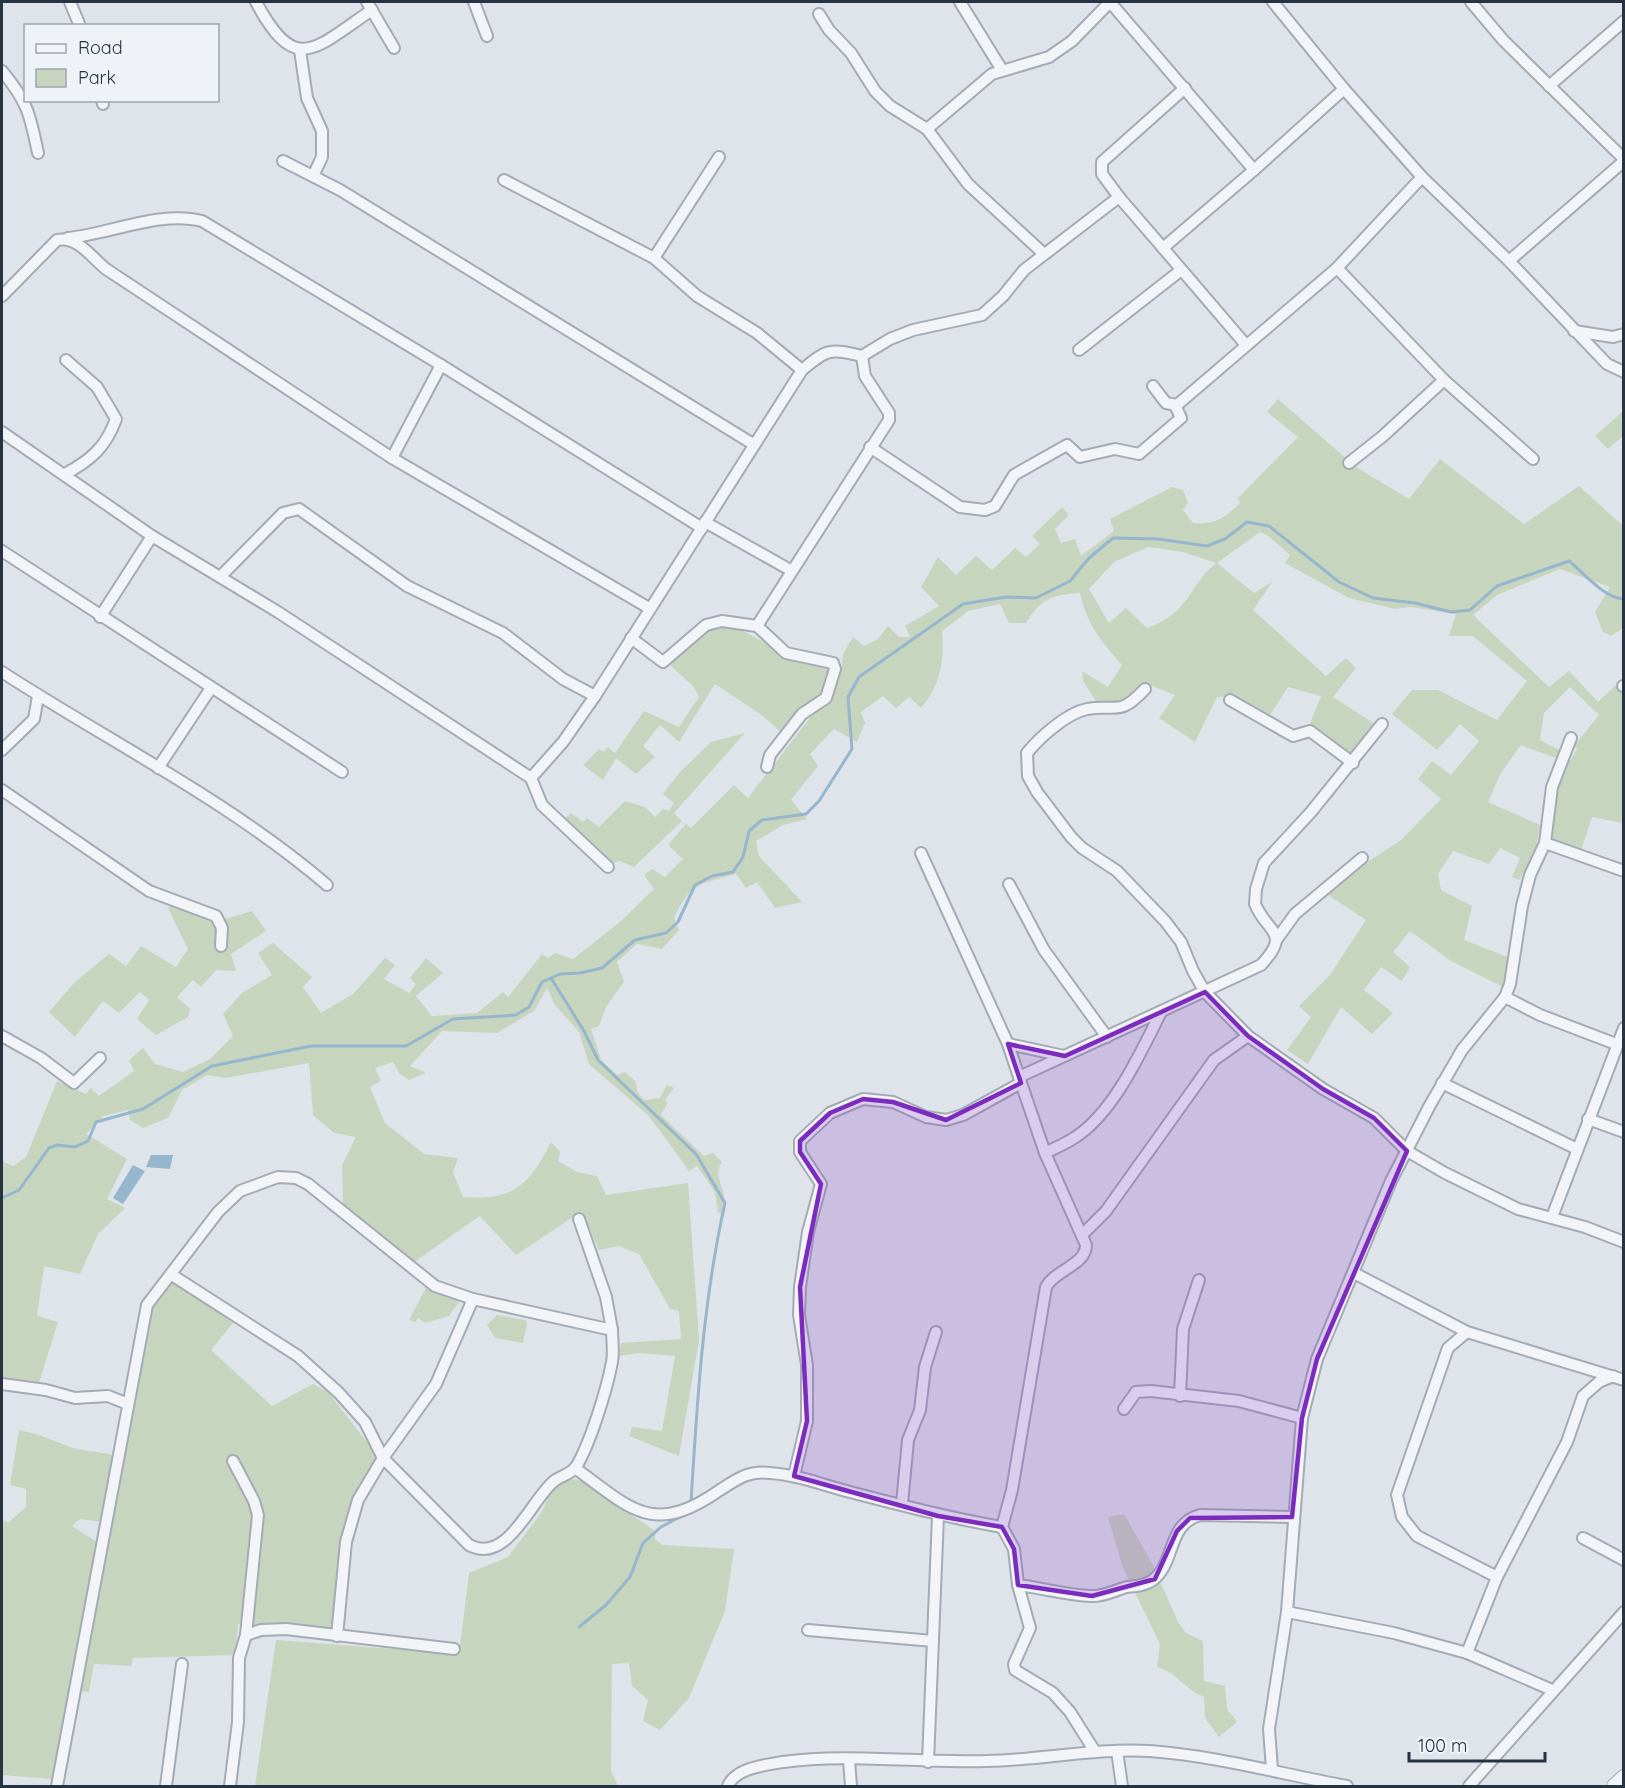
<svg xmlns="http://www.w3.org/2000/svg" width="1625" height="1788" viewBox="0 0 1625 1788" font-family="Quicksand,sans-serif">
<style>
.green{fill:#c7d5bf;fill-rule:evenodd}
.water{fill:#96b6ce}
.lines{fill:none;stroke-linecap:round;stroke-linejoin:round}
.stream{stroke:#96b6ce;stroke-width:3}
.minor-casing{stroke:#a4abb5;stroke-width:14}
.tertiary-casing{stroke:#a4abb5;stroke-width:16}
.minor{stroke:#f2f4f8;stroke-width:10}
.tertiary{stroke:#f2f4f8;stroke-width:14}
.marked{fill:#7b2cbf;fill-opacity:0.2;stroke:#7b2cbf;stroke-width:4.5;stroke-linejoin:round}
</style>
<rect width="100%" height="100%" fill="#dfe4ea"/>
<g class="green">
<path d="M1278,399L1356,467L1409,499L1440,459L1524,524L1579,486L1621,524L1623,521V628L1611,636L1603,632L1595,612L1610,587L1560,569L1497,595L1473,615L1549,687L1569,671L1598,702L1617,684L1623,685V823L1592,817L1580,853L1549,842L1553,800L1567,759L1571,760L1577,749L1574,746L1599,715L1570,687L1544,713L1540,740L1561,751L1558,759L1521,745L1501,773L1488,802L1540,825L1535,854L1519,880L1512,877L1520,858L1500,848L1489,864L1453,851L1438,874L1441,890L1472,906L1464,940L1510,958L1503,987L1451,961L1410,931L1393,952L1410,967L1402,981L1381,967L1364,990L1393,1013L1372,1034L1341,1007L1308,1064L1287,1050L1311,1017L1299,1006L1330,975L1366,920L1328,895L1369,861L1401,840L1441,799L1418,779L1432,761L1451,775L1479,741L1460,724L1437,750L1392,714L1412,690H1438L1497,720L1527,681L1473,636H1449L1456,614L1410,607L1395,609L1349,598L1285,563L1290,555L1267,535L1260,532L1217,563L1254,593L1273,581L1253,610L1326,676L1346,658L1356,668L1333,697L1375,724L1350,755L1309,726L1321,696L1288,687L1270,715L1235,696L1217,697L1195,742L1159,718L1175,695L1150,685L1128,698L1099,706L1083,681L1082,671L1108,687L1122,665C1100,639 1088,627 1080,593C1053,594 1039,600 1026,623H1009L1000,604L968,611L942,631C945,660 940,686 921,708L909,697L896,708L883,696L861,712L865,723L857,742L834,729L810,754L818,766L791,800L807,819L783,825L756,841L759,856L802,902L775,908L757,882L746,888L736,874C700,884 690,883 674,918L679,930L662,949L637,944L617,962L624,982L606,1007L599,1026L591,1029L601,1060L617,1075L625,1072L636,1082L637,1091L644,1100L660,1098L667,1085L674,1088L665,1100L668,1103L661,1115L704,1156L713,1153L722,1162C711,1179 730,1191 724,1216L718,1212L715,1192L697,1166L689,1171L649,1116L589,1064L579,1032L555,1005L547,988L534,1011L497,1033L442,1031L410,1066L426,1073L409,1080L399,1073L393,1062L375,1068L381,1081L370,1087L385,1123L424,1154L458,1158L453,1172L463,1197C514,1201 529,1185 551,1142L560,1152L558,1161L577,1172L597,1176L606,1195L688,1183L699,1340L679,1456L629,1436L632,1427L662,1431L675,1356L639,1353L619,1356L621,1343L681,1339L679,1311L670,1309L639,1254L619,1246L599,1250L582,1211L516,1255L480,1216L414,1262L343,1205L342,1165L356,1137L334,1133L313,1115L309,1063L226,1078L207,1075L182,1090L168,1118L143,1128L130,1120L128,1110L103,1116L86,1134L127,1159L107,1199L125,1208L98,1234L80,1274L44,1266L37,1316L58,1322L38,1386L2,1381V1161L13,1166L26,1157L57,1081L86,1094L91,1088L99,1096L134,1071L129,1060L143,1048L155,1064L183,1072L210,1059L233,1036L223,1014L242,993L272,975L258,953L273,943L312,977L303,987L321,1013L353,994L385,958L395,965L384,979L409,993L416,984L410,978L426,958L443,973L416,996L432,1016L477,1013L503,992L508,997L542,954L548,958L555,953L573,959L620,922L654,889L644,875L652,869L665,877L683,859L668,845L686,824L691,828L734,785L748,798L813,714L830,701L841,671L843,654L853,637L864,646L878,639L888,626L899,637H910L905,626L939,606L921,587L938,557L956,575L976,556L992,570L1015,548L1026,557L1040,544L1032,536L1062,507L1069,515L1055,529L1061,543L1075,539L1081,556L1114,531L1110,519L1172,487L1183,490L1188,503L1183,510L1193,523C1215,525 1225,518 1240,503L1238,498L1298,437L1267,412ZM1148,547L1183,552L1216,563C1186,589 1191,612 1147,628L1126,608L1109,623L1089,589L1114,562Z"/>
<path d="M1623,411V436L1608,449L1595,436Z"/>
<path d="M725,625L745,632L800,661L823,664L831,671L822,699L782,733L763,716L715,684L679,742L660,725L643,746L655,757L636,774L616,758L603,780L583,765L599,749L604,752L608,747L615,753L644,711L679,727L699,697L694,687L670,665C686,647 701,628 725,625Z"/>
<path d="M745,733L674,813L682,821L634,867L620,861L610,864L562,822L571,813L583,822L587,818L599,827L625,801L645,807L655,817L663,809L669,811L674,803L663,794L680,772L711,742Z"/>
<path d="M173,904L204,914L215,922L252,911L266,931L231,954L236,971L216,970L201,987L193,980L177,997L190,1009L188,1017L156,1035L137,1019L149,1000L140,992L119,1013L103,1001L75,1037L49,1012L75,982L109,954L126,966L141,946L176,967L188,949L168,908Z"/>
<path d="M176,1282L233,1323L211,1350L272,1406L313,1384L328,1392L377,1455L356,1494L341,1557L332,1632L238,1624L235,1655L133,1658L131,1666L94,1664L89,1692L80,1691L150,1311L158,1294L169,1283Z"/>
<path d="M426,1288L459,1302L449,1316L425,1323L418,1318L415,1322L409,1320Z"/>
<path d="M497,1315L525,1320L527,1323L523,1343L495,1338L487,1325Z"/>
<path d="M19,1430L36,1434L76,1449L117,1455L102,1522L80,1519L72,1526L100,1544L55,1777L51,1779L2,1775V1521L9,1522L26,1507V1489L10,1485Z"/>
<path d="M565,1479L580,1480L655,1531V1539L662,1545L734,1549L725,1611L689,1698L660,1730L643,1721L648,1700L632,1686L629,1663L612,1664L611,1771L618,1786H255L276,1640L459,1654L469,1573L508,1557L541,1513L551,1491Z"/>
<path d="M1124,1514L1153,1565L1178,1622L1186,1633L1203,1641L1204,1681L1225,1686L1227,1709L1237,1722L1219,1737L1205,1718L1204,1697C1181,1687 1180,1674 1157,1667L1160,1644L1123,1568L1108,1517Z"/>
</g>
<g class="water">
<path d="M151,1155H173L170,1169L146,1167Z"/>
<path d="M133,1165L145,1171L123,1204L113,1198Z"/>
</g>
<g class="lines">
<g class="stream">
<path d="M551,978L584,1031L598,1060L696,1154L725,1203C703,1301 697,1402 691,1502"/>
<path d="M2,1198L19,1190L49,1148L57,1145L75,1147L88,1141L96,1122L143,1109L212,1066L311,1046H406L453,1019L516,1015L529,1007L542,982L560,974L580,973L602,968L635,940L666,933L678,922L695,885L712,876L733,872L743,857L749,831L762,820L806,814L819,801L852,749L848,697L859,677L963,604L1006,597L1036,598L1070,581L1089,558L1113,538L1158,539L1207,546L1225,539L1247,522L1269,526L1339,582L1373,598L1415,603L1451,612L1470,610L1497,586L1569,561C1584,573 1605,599 1624,599"/>
<path d="M579,1627L606,1605L630,1577L643,1543L661,1527L689,1512"/>
</g>
<g class="minor-casing">
<g id="minor">
<path d="M70,2L80,26"/>
<path d="M256,2C296,77 315,48 372,10"/>
<path d="M367,2L394,48"/>
<path d="M474,2L487,36"/>
<path d="M960,2L1002,70"/>
<path d="M1110,2L1254,170"/>
<path d="M1273,2L1344,89L1422,177L1509,261L1607,364L1624,372"/>
<path d="M1471,2L1503,40L1624,159"/>
<path d="M819,14L829,30L851,53L875,91L890,106L927,129L968,184L1044,254"/>
<path d="M300,50L307,98L322,131V157L313,176"/>
<path d="M2,71C28,102 30,115 38,153"/>
<path d="M1549,86L1624,21"/>
<path d="M102,100L103,104"/>
<path d="M927,129L992,74L1049,57L1072,41L1110,2"/>
<path d="M283,161L340,190L753,444"/>
<path d="M504,180L654,258L697,296L757,333L802,370"/>
<path d="M1119,197L1102,174V162L1185,88"/>
<path d="M68,238C110,234 160,210 202,221L441,365L702,528"/>
<path d="M1163,248L1246,345"/>
<path d="M654,258L719,157"/>
<path d="M1509,261L1624,161"/>
<path d="M1337,268L1444,380L1533,459"/>
<path d="M2,296L57,240C78,236 91,257 106,269L392,458L649,608"/>
<path d="M1574,331L1613,337L1624,334"/>
<path d="M1079,350L1180,271"/>
<path d="M1153,386L1166,403L1177,405L1337,268L1422,177"/>
<path d="M2,432L152,536L278,612L531,778"/>
<path d="M870,447L960,507L985,510L995,506L1014,475L1067,445L1080,457L1115,449L1139,454L1181,418L1175,405"/>
<path d="M392,458L441,365"/>
<path d="M1349,463L1383,436L1444,380"/>
<path d="M65,474C91,460 106,447 116,419L97,387L66,360"/>
<path d="M705,522L792,571"/>
<path d="M2,551L342,772"/>
<path d="M220,577L283,513L299,509L407,586L503,633L563,679L595,696"/>
<path d="M100,617L152,536"/>
<path d="M757,626L889,420V413L865,376L862,356"/>
<path d="M631,638L663,662L706,625L722,621L757,626L786,653L833,663L835,669L826,698L802,714L770,755L767,767"/>
<path d="M2,672C110,742 229,801 327,885"/>
<path d="M1623,686H1624"/>
<path d="M1145,689C1119,717 1117,704 1087,709C1067,713 1040,737 1027,753L1028,776L1037,792L1071,837L1082,848L1117,871L1165,921L1181,942L1193,971L1205,992L1248,1036L1323,1089L1374,1118L1407,1151L1445,1173L1518,1209L1585,1227L1624,1242"/>
<path d="M1230,700L1293,736L1310,731L1353,763"/>
<path d="M2,750L34,719L38,696"/>
<path d="M158,768L211,688"/>
<path d="M2,790L149,891L216,916L222,928L221,946"/>
<path d="M1545,843L1624,871"/>
<path d="M921,853L1008,1044L1019,1077L1261,965C1292,932 1267,933 1255,904L1256,889L1264,863L1311,812L1382,724"/>
<path d="M608,867L542,805L531,778L563,742L595,696L802,370C827,349 830,348 862,356L890,339L913,330L982,315L1003,296L1024,270L1119,197L1163,248L1254,170L1344,89"/>
<path d="M1009,884L1044,950L1107,1037"/>
<path d="M1277,939L1295,914L1362,858"/>
<path d="M1505,997L1540,1015L1616,1044"/>
<path d="M2,1036L41,1058L74,1083L100,1058"/>
<path d="M1008,1044L1064,1056"/>
<path d="M1442,1083L1577,1149"/>
<path d="M1588,1119L1624,1132"/>
<path d="M1045,1153C1055,1148 1065,1144 1074,1138C1113,1114 1141,1052 1161,1012"/>
<path d="M1552,1217L1624,1028"/>
<path d="M579,1219L606,1297L612,1330"/>
<path d="M1082,1235L1106,1211L1214,1060L1248,1036"/>
<path d="M1354,1273L1467,1332L1624,1380"/>
<path d="M1467,1332L1448,1348L1397,1495L1402,1517L1417,1536L1497,1577"/>
<path d="M2,1384L46,1390L75,1398L108,1396L128,1404"/>
<path d="M1180,1396L1183,1329L1199,1280"/>
<path d="M1124,1409L1136,1392L1151,1391L1239,1401L1302,1418"/>
<path d="M575,1468C631,1509 653,1537 720,1490C737,1479 749,1470 770,1473C798,1475 823,1485 850,1492C900,1505 950,1518 1002,1527L1012,1490L1046,1287C1055,1270 1086,1265 1086,1245L1045,1153L1019,1077"/>
<path d="M794,1476L807,1421V1365L799,1315L800,1287L808,1232L821,1184L800,1152V1141L830,1113L863,1099L893,1102L926,1117L946,1120L963,1115L1021,1083"/>
<path d="M902,1504L908,1440L920,1410L925,1367L936,1332"/>
<path d="M1002,1527L1014,1549L1018,1585L1030,1628L1014,1664L1015,1670L1053,1693L1070,1712L1094,1750"/>
<path d="M1583,1538L1624,1560"/>
<path d="M1018,1585C1042,1588 1067,1595 1091,1596C1104,1597 1115,1590 1127,1587C1136,1586 1145,1586 1153,1580C1176,1562 1167,1524 1200,1515L1292,1517"/>
<path d="M1287,1612L1394,1633L1467,1653L1552,1690"/>
<path d="M808,1630L933,1641"/>
<path d="M246,1635L261,1630L286,1629L454,1649"/>
<path d="M337,1636L346,1542L358,1500L383,1458L436,1384L473,1299"/>
<path d="M1467,1653L1497,1577L1567,1442L1583,1396L1599,1382L1613,1376"/>
<path d="M1117,1751L1122,1786"/>
<path d="M849,1760L851,1786"/>
<path d="M928,1762L938,1516"/>
<path d="M1272,1769L1269,1729L1287,1612L1302,1418L1317,1359L1391,1181L1430,1105L1462,1050L1505,997L1510,984L1522,906L1530,875L1545,843L1552,787L1571,738"/>
<path d="M57,1786L147,1305L218,1212L240,1191L278,1177L296,1178L308,1184L435,1286L473,1299L612,1330C612,1340 614,1352 612,1362C607,1389 590,1444 576,1467C571,1474 560,1476 553,1482C530,1502 507,1565 469,1545L383,1458L365,1422L339,1393L298,1356L172,1275"/>
<path d="M166,1786L182,1664"/>
<path d="M230,1786L238,1722L239,1658L246,1635L258,1515L254,1501L233,1461"/>
<path d="M728,1786C735,1768 765,1765 783,1762C845,1753 923,1763 987,1761C1042,1760 1095,1748 1150,1751C1217,1756 1281,1774 1347,1786"/>
<path d="M1469,1786L1624,1612"/>
</g>
</g>
<g class="tertiary-casing">
<path id="tertiary" d="M1614,1786L1624,1777"/>
</g>
<use href="#minor" class="minor"/>
<use href="#tertiary" class="tertiary"/>
</g>
<path class="marked" d="M1205,992L1248,1036L1323,1089L1374,1118L1407,1151L1317,1359L1302,1418L1292,1517L1190,1518L1177,1531L1155,1579L1092,1596L1018,1585L1014,1549L1002,1527L938,1516L794,1476L807,1421L800,1287L821,1184L800,1152V1141L830,1113L863,1099L893,1102L946,1120L1021,1083L1008,1044L1065,1056Z"/>
<rect width="1625" height="1788" fill="none" stroke="#263343" stroke-width="6"/>
<rect x="24" y="24" width="195" height="78" fill="#eff3f7" stroke="#9fa6af" stroke-width="1.5"/>
<rect x="36" y="44" width="30" height="9" fill="#f2f4f8" stroke="#9fa6af" stroke-width="1.5"/>
<text x="78" y="54" font-size="18" fill="#263343">Road</text>
<rect x="36" y="69" width="30" height="18" fill="#c7d5bf" stroke="#9fa6af" stroke-width="1.5"/>
<text x="78" y="84" font-size="18" fill="#263343">Park</text>
<path d="M1409 1752v9h136v-9" fill="none" stroke="#263343" stroke-width="3"/>
<text x="1418" y="1752" font-size="18" fill="#263343" stroke="#eff3f7" stroke-width="4.5" paint-order="stroke">100 m</text>
</svg>
